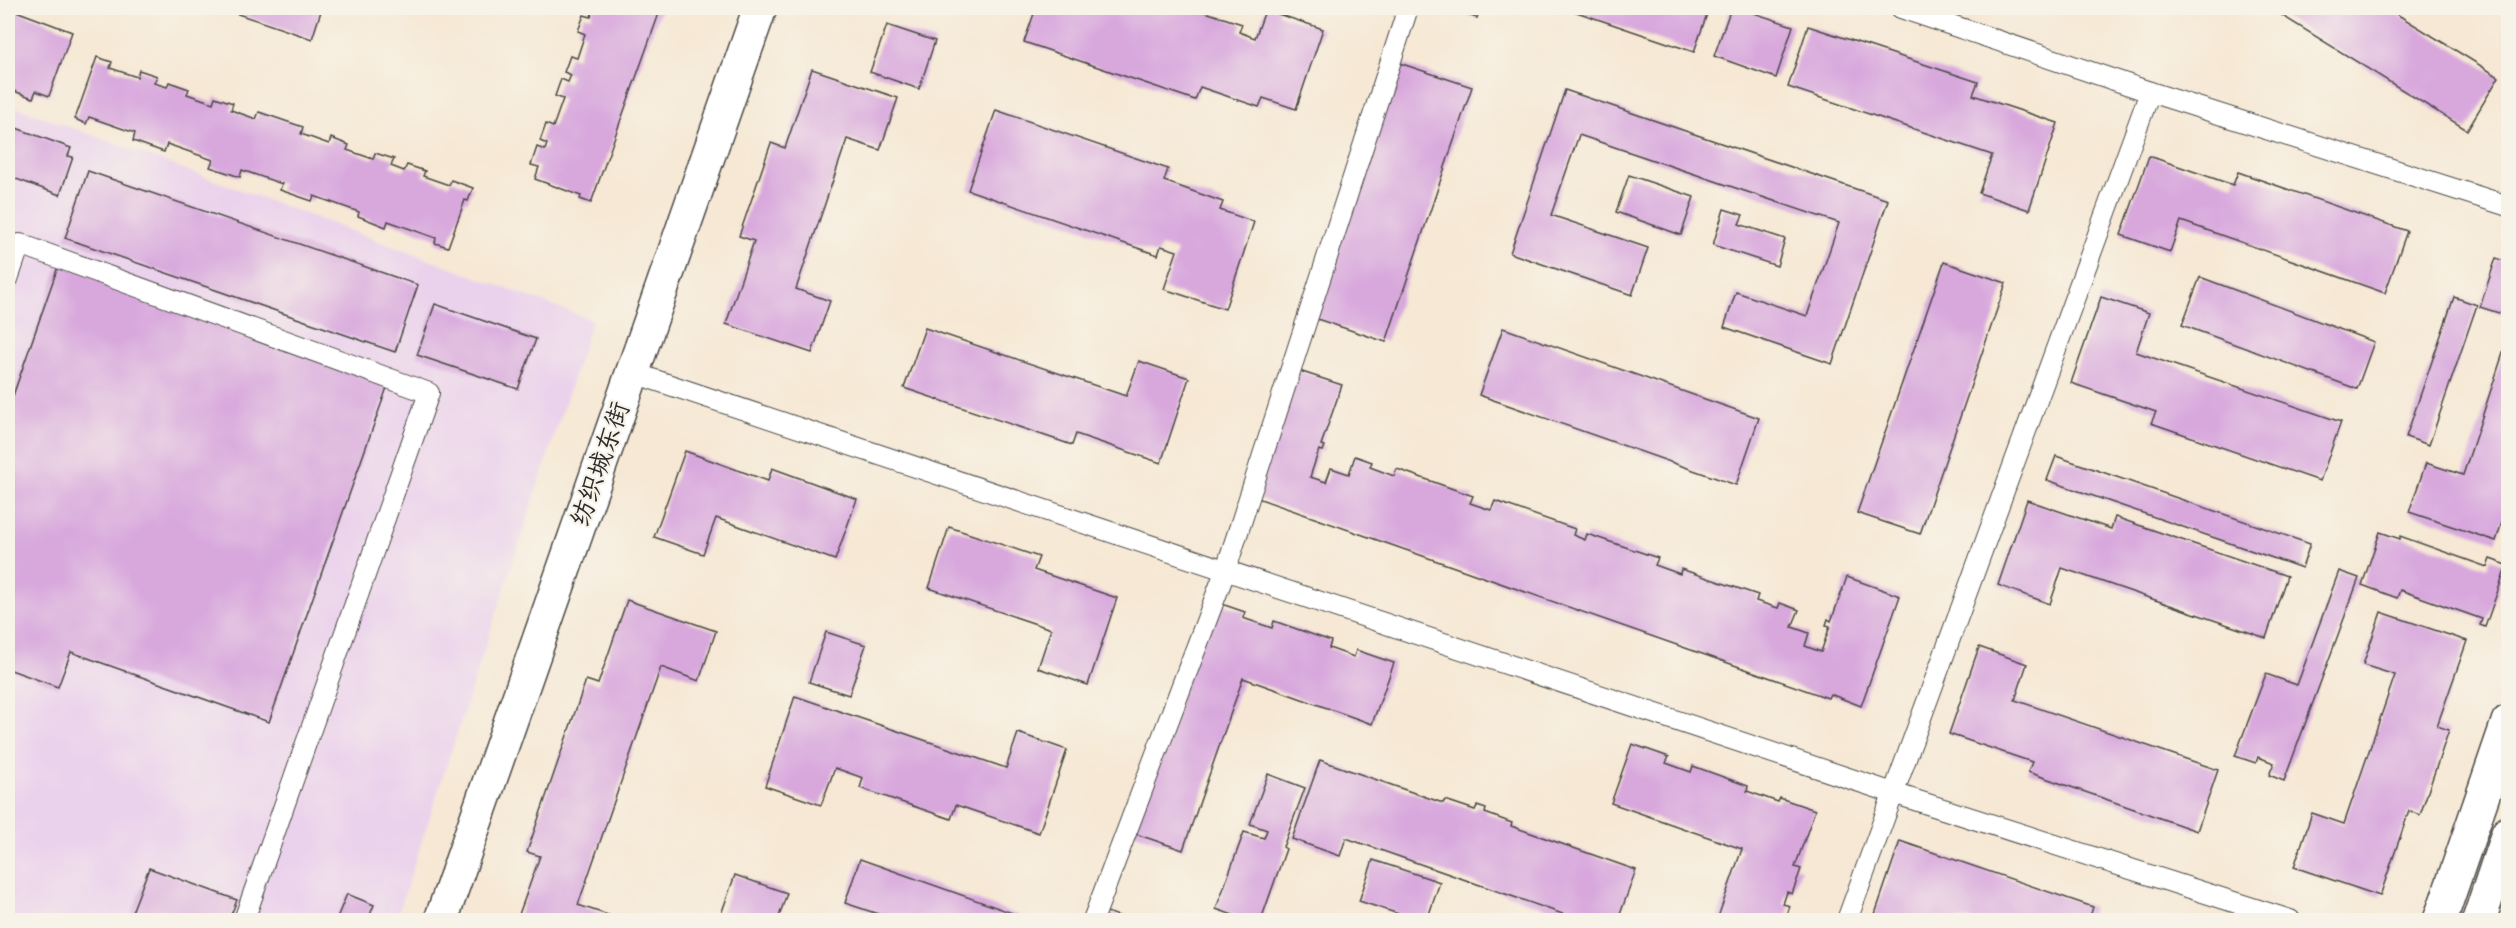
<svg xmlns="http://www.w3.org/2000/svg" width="2516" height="928" viewBox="0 0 2516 928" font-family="Caveat,'LXGW WenKai TC',sans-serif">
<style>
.built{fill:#ead1ec}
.building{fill:#d8a8dd}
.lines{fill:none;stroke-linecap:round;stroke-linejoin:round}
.service-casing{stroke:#494744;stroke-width:22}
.tertiary-casing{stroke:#494744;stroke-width:36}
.service{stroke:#fff;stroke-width:20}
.tertiary{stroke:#fff;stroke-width:33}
.labels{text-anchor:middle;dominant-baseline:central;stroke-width:4.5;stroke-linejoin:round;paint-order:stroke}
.street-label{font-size:26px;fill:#2b2b2b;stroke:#f7f3e8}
</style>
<rect width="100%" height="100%" fill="#f7f3e8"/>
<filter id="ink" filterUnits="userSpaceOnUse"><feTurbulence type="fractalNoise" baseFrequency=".0167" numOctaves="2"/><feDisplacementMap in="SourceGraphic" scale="12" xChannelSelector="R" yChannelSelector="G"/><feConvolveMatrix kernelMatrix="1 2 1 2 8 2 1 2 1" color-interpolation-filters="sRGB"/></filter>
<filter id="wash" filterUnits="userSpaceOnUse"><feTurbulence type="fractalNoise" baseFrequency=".008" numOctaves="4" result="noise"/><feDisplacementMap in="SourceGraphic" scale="24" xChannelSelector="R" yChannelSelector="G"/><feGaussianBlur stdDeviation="1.35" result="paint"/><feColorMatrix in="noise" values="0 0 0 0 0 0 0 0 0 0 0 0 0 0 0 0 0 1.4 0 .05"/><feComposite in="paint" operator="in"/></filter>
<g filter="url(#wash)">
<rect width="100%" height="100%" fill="#f6e8d4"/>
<path class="built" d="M8,104L592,320L396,920H8Z"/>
<g id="blocks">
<g class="building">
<path d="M8,8L72,32L49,96L36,91L33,98L11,90L13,85L8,83Z"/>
<path d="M231,8H322L312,39L229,11Z"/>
<path d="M586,8H661L591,203L580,199L581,196L535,179L539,167L531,165L537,147L545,150L547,144L540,141L546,124L553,127L563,99L555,96L561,79L568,82L571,75L564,72L570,56L577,58L585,34L578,31L584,15L591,17L593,10Z"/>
<path d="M1036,8H1193L1242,24L1239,32L1255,38L1266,8H1280L1278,14L1323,29L1296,109L1263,98L1259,107L1200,87L1195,100L1024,42Z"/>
<path d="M1447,8H1480L1477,18Z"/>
<path d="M1565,8H1709L1694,52Z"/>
<path d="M1731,8H1739L1793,26L1776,78L1714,56Z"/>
<path d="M2270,8H2387L2499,77L2467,130Z"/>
<path d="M887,25L935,41L919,89L870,72Z"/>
<path d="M1808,26L1978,82L1973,95L2058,123L2029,210L1979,193L1992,155L1788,87Z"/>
<path d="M97,57L112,62L110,68L137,77L139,70L157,76L154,83L167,87L169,82L189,89L187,94L213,103L215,97L233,103L231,110L256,119L259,112L303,127L301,134L329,144L331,138L349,145L347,150L373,159L375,153L394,159L391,166L404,171L407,165L425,171L423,176L449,185L451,180L473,188L468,201L465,200L448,247L435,243L436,238L388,221L386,227L358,216L359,212L314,196L312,201L280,190L282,184L242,170L240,177L210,167L213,160L167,144L164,152L133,141L135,133L89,117L86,124L75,119Z"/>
<path d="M1393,61L1472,87L1386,342L1308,316Z"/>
<path d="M812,69L898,98L880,150L847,139L796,289L830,301L812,353L726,324L754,241L739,236L771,143L785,148Z"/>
<path d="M1565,90L1888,200L1832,364L1724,327L1736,292L1807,316L1839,223L1579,135L1551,215L1648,248L1632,295L1510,253Z"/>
<path d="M996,110L1168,169L1164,181L1223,202L1220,210L1254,222L1225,309L1164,289L1177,251L1161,246L1158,255L968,190Z"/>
<path d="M8,125L71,148L68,156L73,157L60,195L8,176Z"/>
<path d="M2149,156L2233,185L2238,172L2407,231L2385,293L2181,221L2170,252L2121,235Z"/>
<path d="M88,171L418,285L395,352L65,238Z"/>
<path d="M1629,175L1694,197L1681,235L1616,212Z"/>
<path d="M1724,209L1743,215L1739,224L1785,239L1777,266L1713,245Z"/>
<path d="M2496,258L2508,262V316L2480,307Z"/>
<path d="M60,261L390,379L269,722L71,652L58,687L8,669V410Z"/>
<path d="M1944,262L2006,283L1920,534L1857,513Z"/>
<path d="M2200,277L2374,342L2357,389L2182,325Z"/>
<path d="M2101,297L2149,313L2136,352L2341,422L2320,481L2151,423L2156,412L2071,383Z"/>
<path d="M2454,297L2477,305L2429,445L2406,437Z"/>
<path d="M435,304L536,339L518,389L417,355Z"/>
<path d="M925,328L1126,396L1139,361L1189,378L1161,463L1076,434L1072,445L904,388Z"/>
<path d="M1503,328L1759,418L1736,485L1479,395Z"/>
<path d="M2508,338V503L2496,541L2409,512L2426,463L2463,475Z"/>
<path d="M1290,368L1342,385L1321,445L1325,446L1323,451L1319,450L1310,477L1326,482L1331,468L1349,474L1355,456L1372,462L1370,467L1394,476L1397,469L1473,496L1470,503L1491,510L1495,501L1575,529L1573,535L1585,540L1587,534L1658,558L1655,565L1680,574L1681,569L1758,595L1756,601L1778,608L1780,603L1799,610L1792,627L1809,633L1805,646L1821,652L1830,626L1826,625L1828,619L1831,621L1847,577L1900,596L1861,706L1830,694L1828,698L1246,494Z"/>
<path d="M685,451L768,481L772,468L857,499L835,560L716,518L703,554L654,537Z"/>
<path d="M2056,456L2310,544L2302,568L2047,480Z"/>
<path d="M2027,500L2111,529L2115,517L2287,576L2266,638L2062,568L2050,604L1998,585Z"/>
<path d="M949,527L1039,557L1034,570L1117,598L1088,685L1038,668L1051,629L929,588Z"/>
<path d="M2380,532L2400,539V536L2487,567L2490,559L2507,565L2485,627L2480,625L2482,619L2400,590L2397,598L2362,585Z"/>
<path d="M2339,571L2359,578L2284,781L2269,775L2274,763L2258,757L2256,763L2235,756L2266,674L2297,685Z"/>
<path d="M627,600L716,631L699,681L661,667L578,905L617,918V920H517L540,856L527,852L586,680L598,684Z"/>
<path d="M1210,600L1245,612L1243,618L1272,628L1274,621L1331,641L1329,648L1354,657L1356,650L1394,663L1372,724L1243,678L1183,850L1130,832Z"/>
<path d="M2381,612L2467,641L2437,726L2449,730L2420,815L2409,811L2380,896L2294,867L2312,813L2344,824L2395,675L2363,665Z"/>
<path d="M826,632L866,645L849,695L809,682Z"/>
<path d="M1979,647L2027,664L2015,700L2218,770L2197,831L2028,772L2032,762L1949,734Z"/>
<path d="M795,696L1006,768L1018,733L1067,750L1039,833L956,805L951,819L860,788L863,778L835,768L821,805L765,786Z"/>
<path d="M1632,744L1669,757L1666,763L1691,772L1693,766L1748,786L1747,791L1778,802L1780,798L1815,810L1795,867L1801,869L1792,894L1787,892L1783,904L1790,906L1785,920H1717L1742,849L1611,803Z"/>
<path d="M1320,760L1443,803L1445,800L1475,810L1477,806L1486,809L1485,813L1512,823L1511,826L1636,870L1618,920H1573L1574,918L1346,838L1340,856L1292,839Z"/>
<path d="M1268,774L1305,788L1283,847L1286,849L1261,920H1247L1216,909L1244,832L1264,838L1267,830L1250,824Z"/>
<path d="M1900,841L2093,907L2089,920H1873Z"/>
<path d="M860,859L1032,920H896L845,903Z"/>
<path d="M1373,860L1440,882L1427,920H1417L1359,901Z"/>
<path d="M149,868L237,900L229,920H129Z"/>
<path d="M735,875L787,893L778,920H719Z"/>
<path d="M347,894L374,905L368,920H336Z"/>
<path d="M1104,911L1130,920H1101Z"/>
</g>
</g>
</g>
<g filter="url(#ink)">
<use href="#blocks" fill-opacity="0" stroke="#494744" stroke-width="1.5"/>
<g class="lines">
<g class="service-casing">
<g id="service">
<path d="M1901,8L2150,92L2508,206"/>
<path d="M8,279L20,244L429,393L244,920"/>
<path d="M631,372L1893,793L2290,920"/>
<path d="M1093,920L1226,569L1408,8"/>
<path d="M1847,920L2150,92"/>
</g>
</g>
<g class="tertiary-casing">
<g id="tertiary">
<path d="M441,920L760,8"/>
<path d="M2440,920L2508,722"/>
<path d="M2479,920L2508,833"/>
</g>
</g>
<use href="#service" class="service"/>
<use href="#tertiary" class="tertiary"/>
</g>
</g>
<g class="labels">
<g class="street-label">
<text transform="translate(600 464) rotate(-71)">纺织城东街</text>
</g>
</g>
<rect width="2516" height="928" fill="none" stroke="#f7f3e8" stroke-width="30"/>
</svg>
